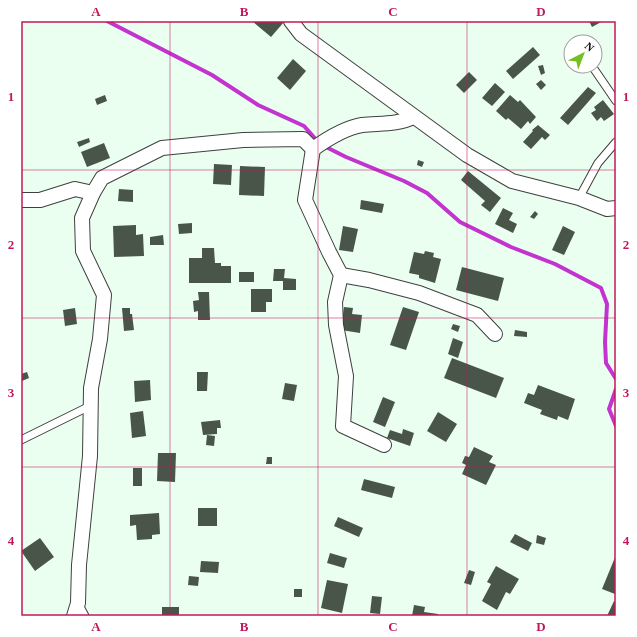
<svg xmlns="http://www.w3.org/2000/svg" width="637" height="637" viewBox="0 0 637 637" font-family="'Times New Roman',serif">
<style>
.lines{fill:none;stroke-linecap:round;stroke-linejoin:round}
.stream{stroke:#c233d0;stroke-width:4}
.building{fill:#495548}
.service-casing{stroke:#3f3f3f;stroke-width:9}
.minor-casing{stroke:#3f3f3f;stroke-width:16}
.service{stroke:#fff;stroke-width:7}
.minor{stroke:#fff;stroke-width:14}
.grid{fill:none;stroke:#c2185b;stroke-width:1;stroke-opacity:0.55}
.neatline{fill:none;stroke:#c2185b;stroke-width:1.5}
.grid-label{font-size:13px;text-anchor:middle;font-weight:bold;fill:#c2185b}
</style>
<rect width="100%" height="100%" fill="#ebfff1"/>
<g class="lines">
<g class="stream">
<path d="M107,21L212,75L258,105L304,126L320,144L346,157L404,181L427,193L460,222L511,247L555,264L601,288L607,304L605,342L606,363L616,379"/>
<path d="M616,389L609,409L616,426"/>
</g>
</g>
<g class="building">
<path d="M252,21H282L284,22L271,37Z"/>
<path d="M589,21H603L592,27Z"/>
<path d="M533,47L540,55L513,79L506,71Z"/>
<path d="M293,59L306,71L290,90L277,78Z"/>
<path d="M543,65L545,73L541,75L538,66Z"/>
<path d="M469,72L477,80L464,93L456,85Z"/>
<path d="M541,80L546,85L541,90L536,84Z"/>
<path d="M495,83L505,92L492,106L482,98Z"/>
<path d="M588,87L596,93L568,125L560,118Z"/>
<path d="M105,95L107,101L97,105L95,99Z"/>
<path d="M510,95L518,102L520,100L536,117L530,124L528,121L521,129L508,118L506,120L496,111Z"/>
<path d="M603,100L614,114L604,121L601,117L597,121L591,113L596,110L594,107Z"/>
<path d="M538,125L550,135L545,140L542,137L531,149L523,142L533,131L532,130Z"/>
<path d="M89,138L90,142L79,147L77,142Z"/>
<path d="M104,143L110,158L87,167L81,152Z"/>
<path d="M418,160L424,162L422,167L417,165Z"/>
<path d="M214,164L232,165L231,185L213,184Z"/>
<path d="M240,166L265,167L264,196L239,195Z"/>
<path d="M468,171L501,198L490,212L481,205L485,201L461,180Z"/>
<path d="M119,189L133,190V202L118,201Z"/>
<path d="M361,200L384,204L382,213L360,209Z"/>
<path d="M503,208L513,213L509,220L517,224L513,233L495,224Z"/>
<path d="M535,211L538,214L534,219L530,217Z"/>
<path d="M192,223V233L179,234L178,224Z"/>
<path d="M136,225V235L143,234L144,256L114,257L113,226Z"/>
<path d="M343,226L358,229L353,252L339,250Z"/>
<path d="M563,226L575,232L564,255L552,250Z"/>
<path d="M163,235L164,245H150V237Z"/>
<path d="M202,248H214L215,263H221V266H231V283H189V258H202Z"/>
<path d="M425,251L434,253L433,257L441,259L435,283L419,278V275L409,273L414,252L424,254Z"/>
<path d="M462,267L504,278L498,301L456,290Z"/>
<path d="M274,269H285L284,278L296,279V290H283V281H273Z"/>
<rect x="239" y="272" width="15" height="10"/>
<path d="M251,289H272V302H266V312H251Z"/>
<path d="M198,292H209L210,320H198V311L194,312L193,301L199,300Z"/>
<path d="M344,307L353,308L352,314L362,315L360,333L341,330Z"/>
<path d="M403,307L419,312L406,350L390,345Z"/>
<path d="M75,308L77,324L65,326L63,310Z"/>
<path d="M122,308H130V314H132L134,330L124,331Z"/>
<path d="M453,324L460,326L458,332L451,329Z"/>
<path d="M515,330L527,332V337L514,336Z"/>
<path d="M453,338L463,342L458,358L448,354Z"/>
<path d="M452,358L504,378L496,398L444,378Z"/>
<path d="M27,372L29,378L22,381L21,374Z"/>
<path d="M197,372H208L207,391H197Z"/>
<path d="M150,380L151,400L135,402L134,381Z"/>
<path d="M285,383L297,385L294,401L282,399Z"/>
<path d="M538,385L575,399L568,420L558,416L557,420L540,414L542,410L524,403L528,393L534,395Z"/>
<path d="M383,397L395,402L385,427L373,422Z"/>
<path d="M143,411L146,436L132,438L130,413Z"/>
<path d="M438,412L457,424L446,442L427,431Z"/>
<path d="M220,420L221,428H217V434L203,435L201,422Z"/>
<path d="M403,429L414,433L410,446L387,438L390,430L402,434Z"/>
<path d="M207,435L215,436L214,446L206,445Z"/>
<path d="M474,447L493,456L489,462L496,465L486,485L462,474L466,465L462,463L465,456L469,457Z"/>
<path d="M158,453H176L175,482L157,481Z"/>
<path d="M267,457H272V464H266Z"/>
<rect x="133" y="468" width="9" height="18"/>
<path d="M364,479L395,487L392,498L361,490Z"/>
<rect x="198" y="508" width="19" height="18"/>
<path d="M159,513L160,534L152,535V539L137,540L136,525L130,526V515Z"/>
<path d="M338,517L363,528L359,537L334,526Z"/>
<path d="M515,534L532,543L528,551L510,542Z"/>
<path d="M537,535L546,538L544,545L536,543Z"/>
<path d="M40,538L54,557L35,571L21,551Z"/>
<path d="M330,553L347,558L344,568L327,563Z"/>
<path d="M616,555V591L615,594L602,589Z"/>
<path d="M201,561L219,562L218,573L200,572Z"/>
<path d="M496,566L519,579L510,594L506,592L497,610L482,601L491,584L487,582Z"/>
<path d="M469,570L475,572L471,585L464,583Z"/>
<path d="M189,576L199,577L198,586L188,585Z"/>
<path d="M327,580L348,584L342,613L321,608Z"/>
<rect x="294" y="589" width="8" height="8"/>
<path d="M372,596L382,597L380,614L370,613Z"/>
<path d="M614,601L616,602V616H607Z"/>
<path d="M414,605L425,607L424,612L438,614V616H412Z"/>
<rect x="162" y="607" width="17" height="9"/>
</g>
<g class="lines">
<g class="service-casing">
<g id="service">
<path d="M592,66L616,101"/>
<path d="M579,198L598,163L616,142"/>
<path d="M21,440L90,406"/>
<path d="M78,603L85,616"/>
</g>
</g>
<g class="minor-casing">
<g id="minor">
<path d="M291,21L301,34L467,155L512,181L579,198L607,209L616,208"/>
<path d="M21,200H40L75,189L93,193"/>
<path d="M341,275L369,280L419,293L477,315L495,334"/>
<path d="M384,445L343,426L346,376L336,325L335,302L341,275L329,252L305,200L313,149C327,139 344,128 362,125C380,123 397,125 413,117"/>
<path d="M74,616L78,603L79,565L90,456L91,388L100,339L104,295L83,251L82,218L93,193L102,178L162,148L243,140L303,139L313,149"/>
</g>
</g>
<use href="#service" class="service"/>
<use href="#minor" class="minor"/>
</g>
<path class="grid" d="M170,21V616M318,21V616M467,21V616M21,170H616M21,318H616M21,467H616"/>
<rect width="637" height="637" fill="none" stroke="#ffffff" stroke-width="44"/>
<g transform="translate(583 54) rotate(42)"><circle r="19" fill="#ffffff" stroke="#9e9e9e"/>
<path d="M0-3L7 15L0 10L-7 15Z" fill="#76bf21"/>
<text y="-6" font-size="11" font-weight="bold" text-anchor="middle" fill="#0c0c0c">N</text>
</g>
<rect x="22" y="22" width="593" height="593" class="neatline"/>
<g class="grid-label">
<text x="96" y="16">A</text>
<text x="244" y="16">B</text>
<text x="393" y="16">C</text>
<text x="541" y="16">D</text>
<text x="11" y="101">1</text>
<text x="626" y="101">1</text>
<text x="11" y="249">2</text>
<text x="626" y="249">2</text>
<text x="11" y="397">3</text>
<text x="626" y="397">3</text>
<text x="11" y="545">4</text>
<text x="626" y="545">4</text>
<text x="96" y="631">A</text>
<text x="244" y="631">B</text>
<text x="393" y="631">C</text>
<text x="541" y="631">D</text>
</g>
</svg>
